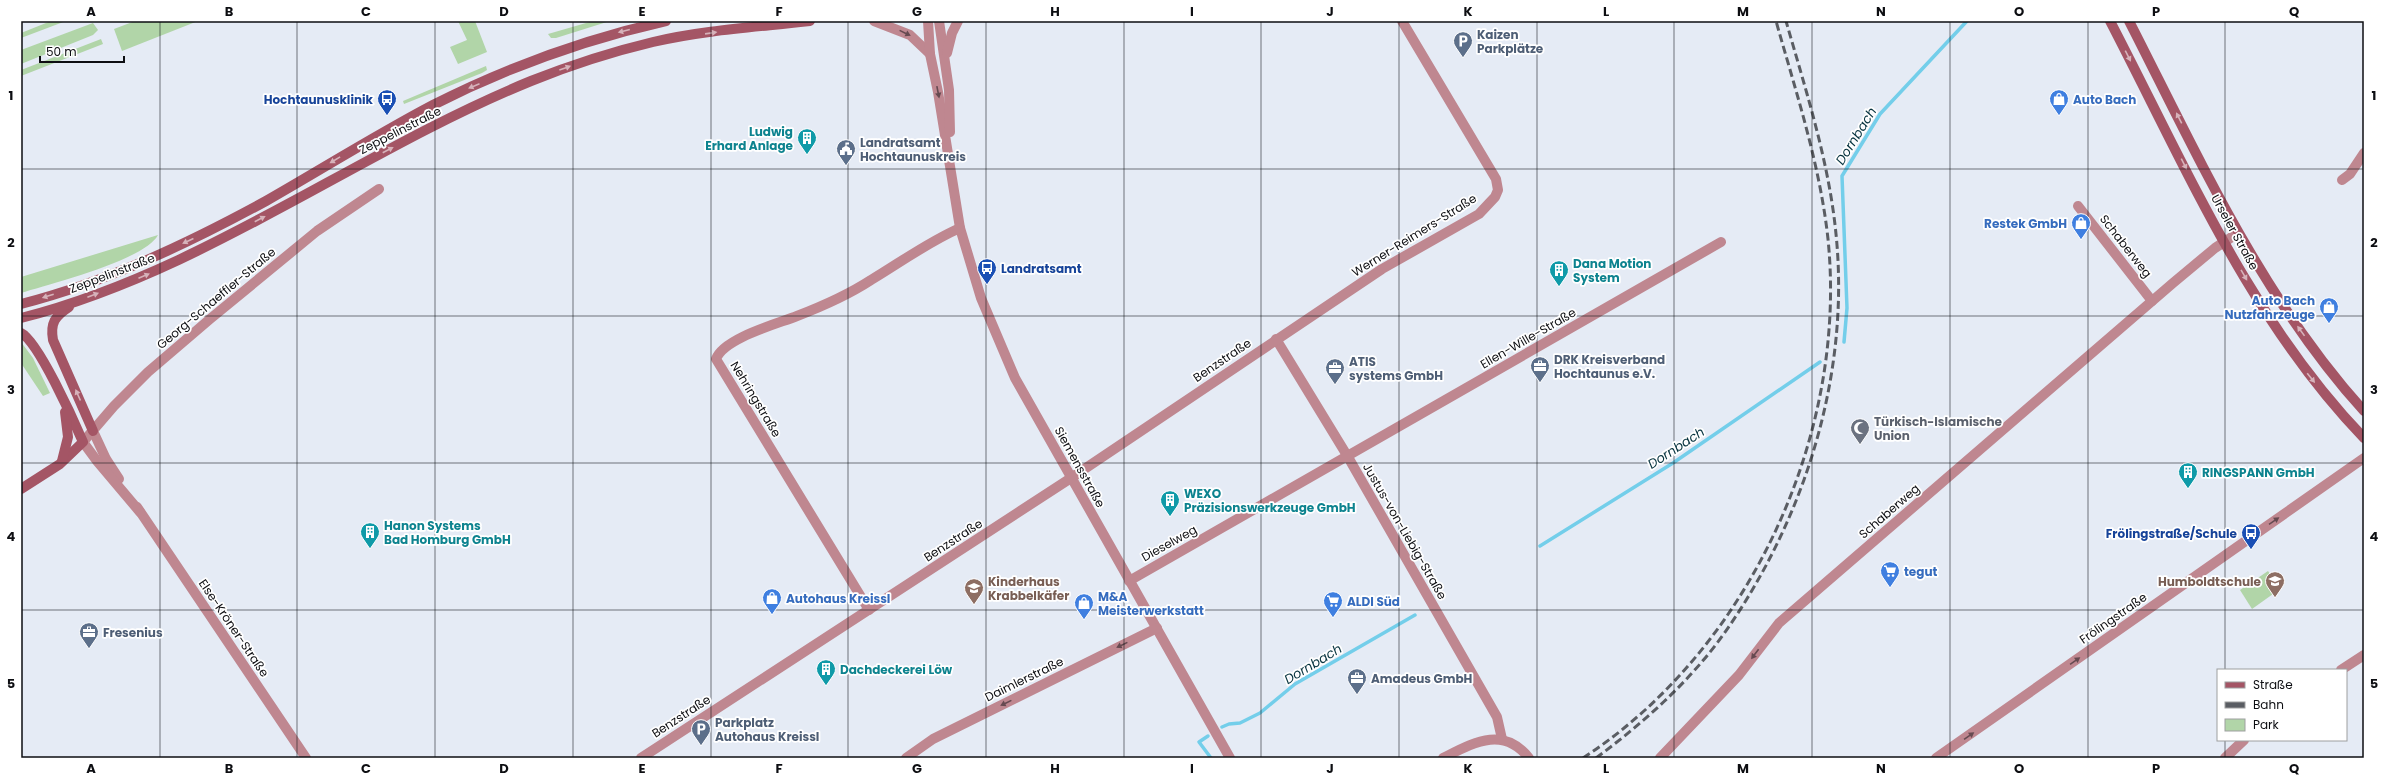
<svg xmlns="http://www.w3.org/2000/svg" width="2385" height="779" viewBox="0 0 2385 779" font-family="Poppins,sans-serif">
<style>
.green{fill:#b1d5a8}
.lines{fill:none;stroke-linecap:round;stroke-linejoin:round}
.stream{stroke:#73ceea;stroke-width:3.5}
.street{stroke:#bf8790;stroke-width:10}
.secondary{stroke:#a45565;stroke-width:10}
.rail{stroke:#5a5d63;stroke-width:3;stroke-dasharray:8 4;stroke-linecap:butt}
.oneway{fill:#d6b2ba}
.oneway2{fill:#664a51}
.grid{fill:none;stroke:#0d0e12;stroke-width:1;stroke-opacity:0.55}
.labels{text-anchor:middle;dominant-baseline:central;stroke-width:3.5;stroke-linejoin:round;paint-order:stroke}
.service-label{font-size:12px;font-weight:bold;fill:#4e5e75;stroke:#fff;text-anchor:start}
.transit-label{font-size:12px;font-weight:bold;fill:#164399;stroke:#fff;text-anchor:end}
.shop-label{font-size:12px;font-weight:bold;fill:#366cbe;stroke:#fff;text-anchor:start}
.street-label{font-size:12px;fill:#0d0e12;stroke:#fff}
.culture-label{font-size:12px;font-weight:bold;fill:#0d838f;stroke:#fff;text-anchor:start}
.worship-label{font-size:12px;font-weight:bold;fill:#5b616d;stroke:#fff;text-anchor:start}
.education-label{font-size:12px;font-weight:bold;fill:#785e54;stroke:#fff;text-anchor:start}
.water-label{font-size:13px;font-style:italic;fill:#05323e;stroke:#fff}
.neatline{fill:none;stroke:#0d0e12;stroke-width:1.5}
.grid-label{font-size:13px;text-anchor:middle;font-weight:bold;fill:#0d0e12}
</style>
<rect width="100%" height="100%" fill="#e5ebf5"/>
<g class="green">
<path d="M51,21H66L21,38V33Z"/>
<path d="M135,21H198L122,51L114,29Z"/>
<path d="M458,21H475L487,52L458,64L450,47L467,40Z"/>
<path d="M593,21H610L556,38H551L548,34Z"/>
<path d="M93,23L98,30L93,35L21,64V50Z"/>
<path d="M101,39L103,44L21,76V70Z"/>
<path d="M486,66L487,70L482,73L404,104L403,101Z"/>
<path d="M158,235C145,260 50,284 21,293V277Z"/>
<path d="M21,342L33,358L50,393L43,396L21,363Z"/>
<path d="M2268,571L2280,589L2252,609L2240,590Z"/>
</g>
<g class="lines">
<g class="stream">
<path d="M1844,342L1847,308L1842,176L1880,114L1967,21"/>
<path d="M1540,546L1673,463L1820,362"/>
<path d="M1222,727L1229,724L1240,723L1260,713L1295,684L1415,615"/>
<path d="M1208,736L1199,742L1211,758"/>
</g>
<g class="street">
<path d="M874,21L910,35L930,54"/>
<path d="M928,21L930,54L938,92L960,228L981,298L1015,378L1230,758"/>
<path d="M939,21L949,90L950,132"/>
<path d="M947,53L952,33L958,21"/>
<path d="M2342,180L2350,174L2364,153"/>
<path d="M2078,206L2152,301"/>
<path d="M1276,339L1348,457L1497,717L1502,739"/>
<path d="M93,431L106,459L119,479"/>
<path d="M137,507L306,758"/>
<path d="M140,512L97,461L83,442L114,406L148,372L210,319L317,231L379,189"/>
<path d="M1129,581L1721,242"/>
<path d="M869,610L716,359C724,338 777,324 797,316C823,306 848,295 871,280C901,262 928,242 960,228"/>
<path d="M2341,670L2364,655"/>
<path d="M641,758L1071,478L1382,269L1479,214L1495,197L1498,190L1496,179L1402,21"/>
<path d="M906,758L933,739L1157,628"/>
<path d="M1443,758C1473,743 1503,725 1529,758"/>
<path d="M1660,758L1739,675L1779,623L2173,283L2215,248L2238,233"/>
<path d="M1936,758L2364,458"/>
<path d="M2225,758L2244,740"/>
</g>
<g class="secondary">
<path d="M2110,21C2185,165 2250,320 2364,438"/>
<path d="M2129,21C2198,156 2261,297 2364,411"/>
<path d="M21,304C107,282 189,243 266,201C322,169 376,135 433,105C506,68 586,39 666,21"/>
<path d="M69,307C55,316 50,323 53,340L93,431"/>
<path d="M21,318C205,271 357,152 531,81C571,65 611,52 653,42C704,30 758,27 810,21"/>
<path d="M21,333C38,341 74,421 83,442L60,464L21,489"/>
<path d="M62,461L68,437L65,412"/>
</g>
<g class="rail">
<path d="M1583,758C1749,650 1848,435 1828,239C1820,165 1796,92 1776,21"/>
<path d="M1596,758C1646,721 1695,677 1730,625C1807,512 1850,371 1836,234C1829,162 1806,91 1786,21"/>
</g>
</g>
<defs><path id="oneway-solid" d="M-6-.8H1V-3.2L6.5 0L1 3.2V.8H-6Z"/></defs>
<g class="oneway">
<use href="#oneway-solid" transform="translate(624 31) rotate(166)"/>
<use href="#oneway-solid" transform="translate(711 33) rotate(-8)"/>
<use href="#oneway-solid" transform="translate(2128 56) rotate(63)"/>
<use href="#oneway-solid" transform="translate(565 68) rotate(-20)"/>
<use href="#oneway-solid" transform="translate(474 86) rotate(157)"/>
<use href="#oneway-solid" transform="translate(2179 118) rotate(-117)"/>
<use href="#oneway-solid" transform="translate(388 150) rotate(-28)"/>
<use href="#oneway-solid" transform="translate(335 160) rotate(149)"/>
<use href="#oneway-solid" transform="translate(2184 164) rotate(63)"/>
<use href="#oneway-solid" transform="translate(260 219) rotate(-28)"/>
<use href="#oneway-solid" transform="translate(188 241) rotate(155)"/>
<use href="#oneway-solid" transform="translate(2244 275) rotate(60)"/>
<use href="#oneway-solid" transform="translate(144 276) rotate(-23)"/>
<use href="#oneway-solid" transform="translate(93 295) rotate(-21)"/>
<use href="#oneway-solid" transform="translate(48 296) rotate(162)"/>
<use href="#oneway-solid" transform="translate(2301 331) rotate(-126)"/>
<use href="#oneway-solid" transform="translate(2311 378) rotate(51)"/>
<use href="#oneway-solid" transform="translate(78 395) rotate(-114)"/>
</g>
<g class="oneway2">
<use href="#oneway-solid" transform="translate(905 33) rotate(26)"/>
<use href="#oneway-solid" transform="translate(938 92) rotate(79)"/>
<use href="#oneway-solid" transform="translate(2274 521) rotate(-34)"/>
<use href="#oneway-solid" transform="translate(1122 645) rotate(154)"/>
<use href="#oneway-solid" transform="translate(1755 654) rotate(127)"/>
<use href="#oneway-solid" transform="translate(2075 661) rotate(-35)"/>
<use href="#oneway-solid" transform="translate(1006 703) rotate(154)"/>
<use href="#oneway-solid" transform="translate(1969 736) rotate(-35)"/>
</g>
<path class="grid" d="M160,21V758M297,21V758M435,21V758M573,21V758M711,21V758M848,21V758M986,21V758M1124,21V758M1261,21V758M1399,21V758M1537,21V758M1674,21V758M1812,21V758M1950,21V758M2088,21V758M2225,21V670M21,169H2364M21,316H2364M21,463H2364M21,610H2364M2225,740V758"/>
<defs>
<g id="parking-pin" transform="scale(1)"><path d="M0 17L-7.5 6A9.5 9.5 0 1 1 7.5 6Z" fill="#5c6f8a" stroke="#fff"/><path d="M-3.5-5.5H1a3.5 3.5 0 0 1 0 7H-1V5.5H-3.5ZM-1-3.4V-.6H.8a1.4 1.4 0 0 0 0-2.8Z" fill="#fff"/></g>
<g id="bus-pin" transform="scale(1)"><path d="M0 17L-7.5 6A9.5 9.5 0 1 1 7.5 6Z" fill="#1a4fb4" stroke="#fff"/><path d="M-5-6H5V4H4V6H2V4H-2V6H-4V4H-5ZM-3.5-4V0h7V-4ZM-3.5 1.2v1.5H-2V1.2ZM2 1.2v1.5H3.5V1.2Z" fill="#fff"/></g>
<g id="shop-pin" transform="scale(1)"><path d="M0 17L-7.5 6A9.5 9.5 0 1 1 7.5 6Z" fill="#3f7fe0" stroke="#fff"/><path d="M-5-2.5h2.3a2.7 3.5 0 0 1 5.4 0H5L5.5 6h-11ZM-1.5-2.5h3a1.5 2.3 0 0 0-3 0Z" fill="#fff"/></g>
<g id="building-pin" transform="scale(1)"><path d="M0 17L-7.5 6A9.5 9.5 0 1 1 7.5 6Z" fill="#0f9aa8" stroke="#fff"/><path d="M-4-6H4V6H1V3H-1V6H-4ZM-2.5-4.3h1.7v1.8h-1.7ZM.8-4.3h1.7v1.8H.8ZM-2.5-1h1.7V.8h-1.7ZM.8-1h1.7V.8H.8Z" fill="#fff"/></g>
<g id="civic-pin" transform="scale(1)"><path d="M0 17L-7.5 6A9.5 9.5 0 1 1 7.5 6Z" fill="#5c6f8a" stroke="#fff"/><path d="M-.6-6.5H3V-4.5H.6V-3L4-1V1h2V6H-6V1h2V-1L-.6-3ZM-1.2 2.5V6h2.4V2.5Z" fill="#fff"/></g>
<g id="office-pin" transform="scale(1)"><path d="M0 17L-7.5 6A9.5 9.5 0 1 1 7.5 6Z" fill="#5c6f8a" stroke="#fff"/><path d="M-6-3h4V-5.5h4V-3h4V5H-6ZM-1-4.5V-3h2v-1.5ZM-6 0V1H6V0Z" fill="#fff"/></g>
<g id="mosque-pin" transform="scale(1)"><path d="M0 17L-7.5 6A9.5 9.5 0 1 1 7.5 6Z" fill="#6b7280" stroke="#fff"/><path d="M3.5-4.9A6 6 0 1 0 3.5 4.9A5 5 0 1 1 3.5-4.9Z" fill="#fff"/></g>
<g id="supermarket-pin" transform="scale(1)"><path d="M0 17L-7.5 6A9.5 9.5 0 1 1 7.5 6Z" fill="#3f7fe0" stroke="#fff"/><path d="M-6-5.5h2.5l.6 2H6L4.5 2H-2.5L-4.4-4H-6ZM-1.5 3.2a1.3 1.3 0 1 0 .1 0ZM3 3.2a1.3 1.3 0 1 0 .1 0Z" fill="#fff"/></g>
<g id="school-pin" transform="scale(1)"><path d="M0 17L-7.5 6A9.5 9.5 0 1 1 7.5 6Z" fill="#8d6e63" stroke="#fff"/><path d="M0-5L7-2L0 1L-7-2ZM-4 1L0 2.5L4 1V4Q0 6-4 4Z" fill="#fff"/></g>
</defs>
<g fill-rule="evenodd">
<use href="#parking-pin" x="1463" y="41"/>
<use href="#bus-pin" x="387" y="99"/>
<use href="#shop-pin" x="2059" y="99"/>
<use href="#building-pin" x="807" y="138"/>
<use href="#civic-pin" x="846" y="149"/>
<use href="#shop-pin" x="2081" y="223"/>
<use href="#bus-pin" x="987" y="268"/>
<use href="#building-pin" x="1559" y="270"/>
<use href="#shop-pin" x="2329" y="307"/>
<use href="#office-pin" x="1540" y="366"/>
<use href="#office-pin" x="1335" y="368"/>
<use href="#mosque-pin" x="1860" y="428"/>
<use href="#building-pin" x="2188" y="472"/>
<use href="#building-pin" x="1170" y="500"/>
<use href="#building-pin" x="370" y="532"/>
<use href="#bus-pin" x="2251" y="533"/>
<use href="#supermarket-pin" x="1890" y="571"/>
<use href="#school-pin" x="2275" y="581"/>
<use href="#school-pin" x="974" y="588"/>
<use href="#shop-pin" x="772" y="598"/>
<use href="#supermarket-pin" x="1333" y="601"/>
<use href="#shop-pin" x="1084" y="603"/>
<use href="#office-pin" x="89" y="632"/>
<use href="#building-pin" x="826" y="669"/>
<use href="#office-pin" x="1357" y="678"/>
<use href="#parking-pin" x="701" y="729"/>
</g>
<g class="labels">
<g class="service-label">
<text x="1477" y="34">Kaizen<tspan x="1477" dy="14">Parkplätze</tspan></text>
<text x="860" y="142">Landratsamt<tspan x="860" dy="14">Hochtaunuskreis</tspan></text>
<text x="1554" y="359">DRK Kreisverband<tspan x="1554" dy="14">Hochtaunus e.V.</tspan></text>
<text x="1349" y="361">ATIS<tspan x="1349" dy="14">systems GmbH</tspan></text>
<text x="103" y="632">Fresenius</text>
<text x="1371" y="678">Amadeus GmbH</text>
<text x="715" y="722">Parkplatz<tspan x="715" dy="14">Autohaus Kreissl</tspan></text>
</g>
<g class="transit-label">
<text x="373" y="99">Hochtaunusklinik</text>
<text x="1001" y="268" text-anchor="start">Landratsamt</text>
<text x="2237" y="533">Frölingstraße/Schule</text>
</g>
<g class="shop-label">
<text x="2073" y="99">Auto Bach</text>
<text x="2067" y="223" text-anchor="end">Restek GmbH</text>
<text x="2315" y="300" text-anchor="end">Auto Bach<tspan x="2315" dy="14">Nutzfahrzeuge</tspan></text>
<text x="1904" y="571">tegut</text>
<text x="1098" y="596">M&amp;A<tspan x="1098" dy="14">Meisterwerkstatt</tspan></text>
<text x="786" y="598">Autohaus Kreissl</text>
<text x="1347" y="601">ALDI Süd</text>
</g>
<g class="street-label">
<text transform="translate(400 130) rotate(-27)">Zeppelinstraße</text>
<text transform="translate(2235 232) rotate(61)">Urseler Straße</text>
<text transform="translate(1414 235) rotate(-32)">Werner-Reimers-Straße</text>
<text transform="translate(2126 246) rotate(52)">Schaberweg</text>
<text transform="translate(112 273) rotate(-21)">Zeppelinstraße</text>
<text transform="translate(216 298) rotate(-40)">Georg-Schaeffler-Straße</text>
<text transform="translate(1528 338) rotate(-30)">Ellen-Wille-Straße</text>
<text transform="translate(1222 360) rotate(-34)">Benzstraße</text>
<text transform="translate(756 399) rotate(59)">Nehringstraße</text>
<text transform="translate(1080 467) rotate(61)">Siemensstraße</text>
<text transform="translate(1889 511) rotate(-41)">Schaberweg</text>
<text transform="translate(1405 531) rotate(60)">Justus-von-Liebig-Straße</text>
<text transform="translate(953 540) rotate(-33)">Benzstraße</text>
<text transform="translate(1169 543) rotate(-29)">Dieselweg</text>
<text transform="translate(2113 618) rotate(-35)">Frölingstraße</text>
<text transform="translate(234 628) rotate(56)">Else-Kröner-Straße</text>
<text transform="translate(1024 679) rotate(-26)">Daimlerstraße</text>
<text transform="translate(681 716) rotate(-33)">Benzstraße</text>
</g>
<g class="culture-label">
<text x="793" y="131" text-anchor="end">Ludwig<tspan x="793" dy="14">Erhard Anlage</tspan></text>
<text x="1573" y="263">Dana Motion<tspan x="1573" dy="14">System</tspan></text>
<text x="2202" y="472">RINGSPANN GmbH</text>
<text x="1184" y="493">WEXO<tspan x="1184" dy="14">Präzisionswerkzeuge GmbH</tspan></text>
<text x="384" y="525">Hanon Systems<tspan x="384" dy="14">Bad Homburg GmbH</tspan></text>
<text x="840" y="669">Dachdeckerei Löw</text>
</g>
<g class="worship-label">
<text x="1874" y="421">Türkisch-Islamische<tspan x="1874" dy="14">Union</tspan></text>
</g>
<g class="education-label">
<text x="988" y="581">Kinderhaus<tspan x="988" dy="14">Krabbelkäfer</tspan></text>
<text x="2261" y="581" text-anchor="end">Humboldtschule</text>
</g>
<g class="water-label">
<text transform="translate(1856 136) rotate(-58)">Dornbach</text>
<text transform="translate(1676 448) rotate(-33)">Dornbach</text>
<text transform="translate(1313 664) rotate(-31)">Dornbach</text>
</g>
</g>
<rect width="2385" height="779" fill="none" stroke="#ffffff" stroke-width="44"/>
<rect x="2217" y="669" width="130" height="72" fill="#ffffff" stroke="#9e9fa0"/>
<rect x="2225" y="682" width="20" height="6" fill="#a45565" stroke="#9e9fa0"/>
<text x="2253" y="689" font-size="12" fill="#0d0e12">Straße</text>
<rect x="2225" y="702" width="20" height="6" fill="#5a5d63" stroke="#9e9fa0"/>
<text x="2253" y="709" font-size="12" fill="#0d0e12">Bahn</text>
<rect x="2225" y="719" width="20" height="12" fill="#b1d5a8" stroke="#9e9fa0"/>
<text x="2253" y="729" font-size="12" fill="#0d0e12">Park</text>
<path d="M40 56v6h84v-6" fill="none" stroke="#0d0e12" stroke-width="2"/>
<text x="46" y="56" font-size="12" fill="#0d0e12" stroke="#ffffff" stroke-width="3" paint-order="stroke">50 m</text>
<rect x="22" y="22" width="2341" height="735" class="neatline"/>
<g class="grid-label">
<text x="91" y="16">A</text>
<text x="229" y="16">B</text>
<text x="366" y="16">C</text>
<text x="504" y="16">D</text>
<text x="642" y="16">E</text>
<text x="779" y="16">F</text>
<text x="917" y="16">G</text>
<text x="1055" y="16">H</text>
<text x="1192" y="16">I</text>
<text x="1330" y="16">J</text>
<text x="1468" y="16">K</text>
<text x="1606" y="16">L</text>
<text x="1743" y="16">M</text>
<text x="1881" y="16">N</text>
<text x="2019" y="16">O</text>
<text x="2156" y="16">P</text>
<text x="2294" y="16">Q</text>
<text x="11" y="100">1</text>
<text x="2374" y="100">1</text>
<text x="11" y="247">2</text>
<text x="2374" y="247">2</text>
<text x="11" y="394">3</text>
<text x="2374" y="394">3</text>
<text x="11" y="541">4</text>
<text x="2374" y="541">4</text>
<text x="11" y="688">5</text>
<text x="2374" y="688">5</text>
<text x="91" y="773">A</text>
<text x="229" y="773">B</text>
<text x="366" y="773">C</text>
<text x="504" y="773">D</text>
<text x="642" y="773">E</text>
<text x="779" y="773">F</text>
<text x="917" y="773">G</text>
<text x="1055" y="773">H</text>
<text x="1192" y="773">I</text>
<text x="1330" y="773">J</text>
<text x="1468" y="773">K</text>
<text x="1606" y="773">L</text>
<text x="1743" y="773">M</text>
<text x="1881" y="773">N</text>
<text x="2019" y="773">O</text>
<text x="2156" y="773">P</text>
<text x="2294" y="773">Q</text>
</g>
</svg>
